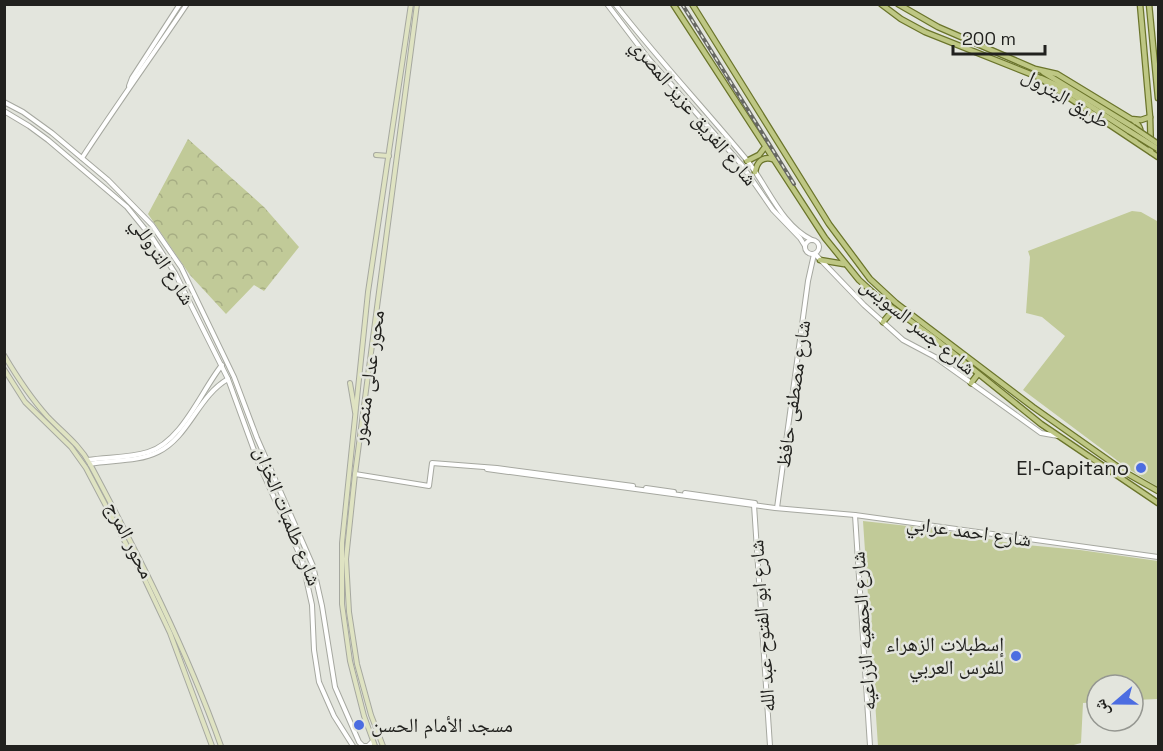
<svg xmlns="http://www.w3.org/2000/svg" width="1163" height="751" viewBox="0 0 1163 751" font-family="'Space Grotesk','Noto Naskh Arabic',sans-serif">
<style>
.green{fill:#c1ca98}
.forest{fill:url(#forest-crowns)}
.lines{fill:none;stroke-linecap:round;stroke-linejoin:round}
.tertiary-casing{stroke:#a6a8a0;stroke-width:6}
.secondary-casing{stroke:#a6a8a0;stroke-width:6}
.primary-casing{stroke:#6b752b;stroke-width:7}
.tertiary{stroke:#fff;stroke-width:4}
.secondary{stroke:#dfe3c2;stroke-width:4}
.primary{stroke:#bec784;stroke-width:4.5}
.rail-casing{stroke:#676863;stroke-width:4}
.rail{stroke:#e3e5dd;stroke-width:1.5;stroke-dasharray:4.5;stroke-linecap:butt}
.primary-bridge-casing{stroke:#6b752b;stroke-width:7;stroke-linecap:butt}
.primary-bridge{stroke:#bec784;stroke-width:4.5}
.poi-dot{fill:#4c6de1;stroke:#e3e5dd;stroke-width:2}
.labels{text-anchor:middle;dominant-baseline:central;stroke-width:5;stroke-linejoin:round;paint-order:stroke}
.street-label{font-size:20px;fill:#21211e;stroke:#e3e5dd}
.poi-label{font-size:20px;fill:#21211e;stroke:#e3e5dd;text-anchor:end}
</style>
<defs>
<pattern id="forest-crowns" width="20" height="18" patternUnits="userSpaceOnUse" patternTransform="scale(1.5)"><rect width="20" height="18" fill="#c1ca98"/><path d="M2 6a3 3 0 1 1 6 0M12 15a3 3 0 1 1 6 0" fill="none" stroke="#a6ad83"/></pattern>
</defs>
<rect width="100%" height="100%" fill="#e3e5dd"/>
<g class="green">
<path d="M1132,211L1141,212L1157,221H1158V487L1130,470L1023,390L1065,336L1042,317L1026,313L1030,257L1028,251Z"/>
<path d="M863,521L935,529L1015,544L1080,550L1158,561V699L1133,700V685H1097V702L1083,703L1081,743L1070,746H878Z"/>
</g>
<path class="forest" d="M188,139L264,207L299,247L264,291L254,285L226,314L190,275L148,214Z"/>
<g class="lines">
<g class="tertiary-casing">
<g id="tertiary">
<path d="M607,4L648,58L741,164L773,210L800,238L805,246"/>
<path d="M615,4C657,58 703,107 746,159C768,186 780,224 812,240"/>
<path d="M129,86L132,78L180,4"/>
<path d="M4,102L23,112L52,133L108,180L152,225L181,267L234,377L257,438L313,566L322,606L335,687L359,742L363,746H368L373,741"/>
<path d="M4,111L29,126L48,140L127,207L153,239L175,273L228,379L259,464L302,560L312,605L314,650L319,682L334,716L353,746"/>
<path d="M82,158C116,106 152,56 187,4"/>
<circle cx="812" cy="247" r="7"/>
<path d="M815,254L864,305L903,340L935,357L1041,433L1058,436"/>
<path d="M88,460C108,457 129,458 148,452C182,442 201,391 222,365"/>
<path d="M90,464C112,460 138,462 158,452C189,437 198,396 228,379"/>
<path d="M487,469L775,508L855,515L1158,557"/>
<path d="M355,474L429,486L432,463L497,468L633,486"/>
<path d="M646,488L674,492"/>
<path d="M685,493L755,503"/>
<path d="M754,505L770,746"/>
<path d="M777,508L808,281L814,254"/>
<path d="M855,515L870,746"/>
</g>
</g>
<g class="secondary-casing">
<g id="secondary">
<path d="M376,155L389,156"/>
<path d="M4,355C17,377 30,397 47,416C62,432 79,444 90,464C139,556 186,648 221,746"/>
<path d="M4,369L25,402L71,447L86,468L145,580L170,633L212,746"/>
<path d="M350,383L355,412"/>
<path d="M375,746L364,716L350,661L342,604V543L368,292L411,4"/>
<path d="M383,746L371,715L357,664L349,612L346,559L355,474L417,4"/>
</g>
</g>
<g class="primary-casing">
<g id="primary">
<path d="M673,4L825,238L859,280L879,298L933,337L1041,424L1158,503"/>
<path d="M692,4L829,224L870,279L896,303L1033,407L1128,474L1158,491"/>
<path d="M881,4L901,19L925,32L1038,77L1158,157"/>
<path d="M898,4L938,27L1035,69L1057,74L1131,119L1141,120L1150,117"/>
<path d="M1140,4L1150,117L1151,152"/>
<path d="M1149,4L1158,98"/>
<path d="M1043,72L1133,127"/>
<path d="M1041,78L1059,86L1129,131"/>
<path d="M1133,120C1140,125 1144,133 1136,139"/>
<path d="M747,161L759,155L765,147"/>
<path d="M755,172C757,162 762,156 773,159"/>
<path d="M820,260L844,264"/>
<path d="M883,322L894,309"/>
<path d="M971,383L978,374"/>
</g>
</g>
<use href="#tertiary" class="tertiary"/>
<use href="#secondary" class="secondary"/>
<use href="#primary" class="primary"/>
<g class="rail-casing">
<path id="rail" d="M682,4L794,184"/>
</g>
<use href="#rail" class="rail"/>
<g class="primary-bridge-casing">
<g id="primary-bridge">
<path d="M1133,127L1158,144"/>
<path d="M1129,131L1158,149"/>
</g>
</g>
<use href="#primary-bridge" class="primary-bridge"/>
</g>
<g class="poi-dot">
<circle cx="1141" cy="468" r="6"/>
<circle cx="1016" cy="656" r="6"/>
<circle cx="359" cy="725" r="6"/>
</g>
<g class="labels">
<g class="street-label">
<text transform="translate(1066 98) rotate(31)">طريق البترول</text>
<text transform="translate(694 112) rotate(50)">شارع الفريق عزيز المصري</text>
<text transform="translate(163 261) rotate(57)">شارع التروللي</text>
<text transform="translate(918 326) rotate(39)">شارع جسر السويس</text>
<text transform="translate(368 377) rotate(-82)">محور عدلى منصور</text>
<text transform="translate(793 394) rotate(-82)">شارع مصطفى حافظ</text>
<text transform="translate(288 516) rotate(68)">شارع طلمبات الخزان</text>
<text transform="translate(969 531) rotate(8)">شارع احمد عرابي</text>
<text transform="translate(130 540) rotate(63)">محور المرج</text>
<text transform="translate(762 626) rotate(-94)">شارع ابو الفتوح عبد الله</text>
<text transform="translate(863 631) rotate(-94)">شارع الجمعيه الزراعيه</text>
</g>
<g class="poi-label">
<text x="1129" y="468">El-Capitano</text>
<text x="1004" y="644">إسطبلات الزهراء<tspan x="1004" dy="23">للفرس العربي</tspan></text>
<text x="371" y="725" text-anchor="start">مسجد الأمام الحسن</text>
</g>
</g>
<rect width="1163" height="751" fill="none" stroke="#21211e" stroke-width="12"/>
<g transform="translate(1115 703) rotate(250)"><circle r="28" fill="#e3e5dd" stroke="#959791" stroke-width="1.5"/>
<path d="M0-4.5L10 22L0 15L-10 22Z" fill="#4c6de1"/>
<text y="-9" font-size="16" font-weight="bold" text-anchor="middle" fill="#21211e">ش</text>
</g>
<path d="M953 45v9h92v-9" fill="none" stroke="#21211e" stroke-width="3"/>
<text x="962" y="45" font-size="18" fill="#21211e" stroke="#e3e5dd" stroke-width="4.5" paint-order="stroke">200 m</text>
</svg>
